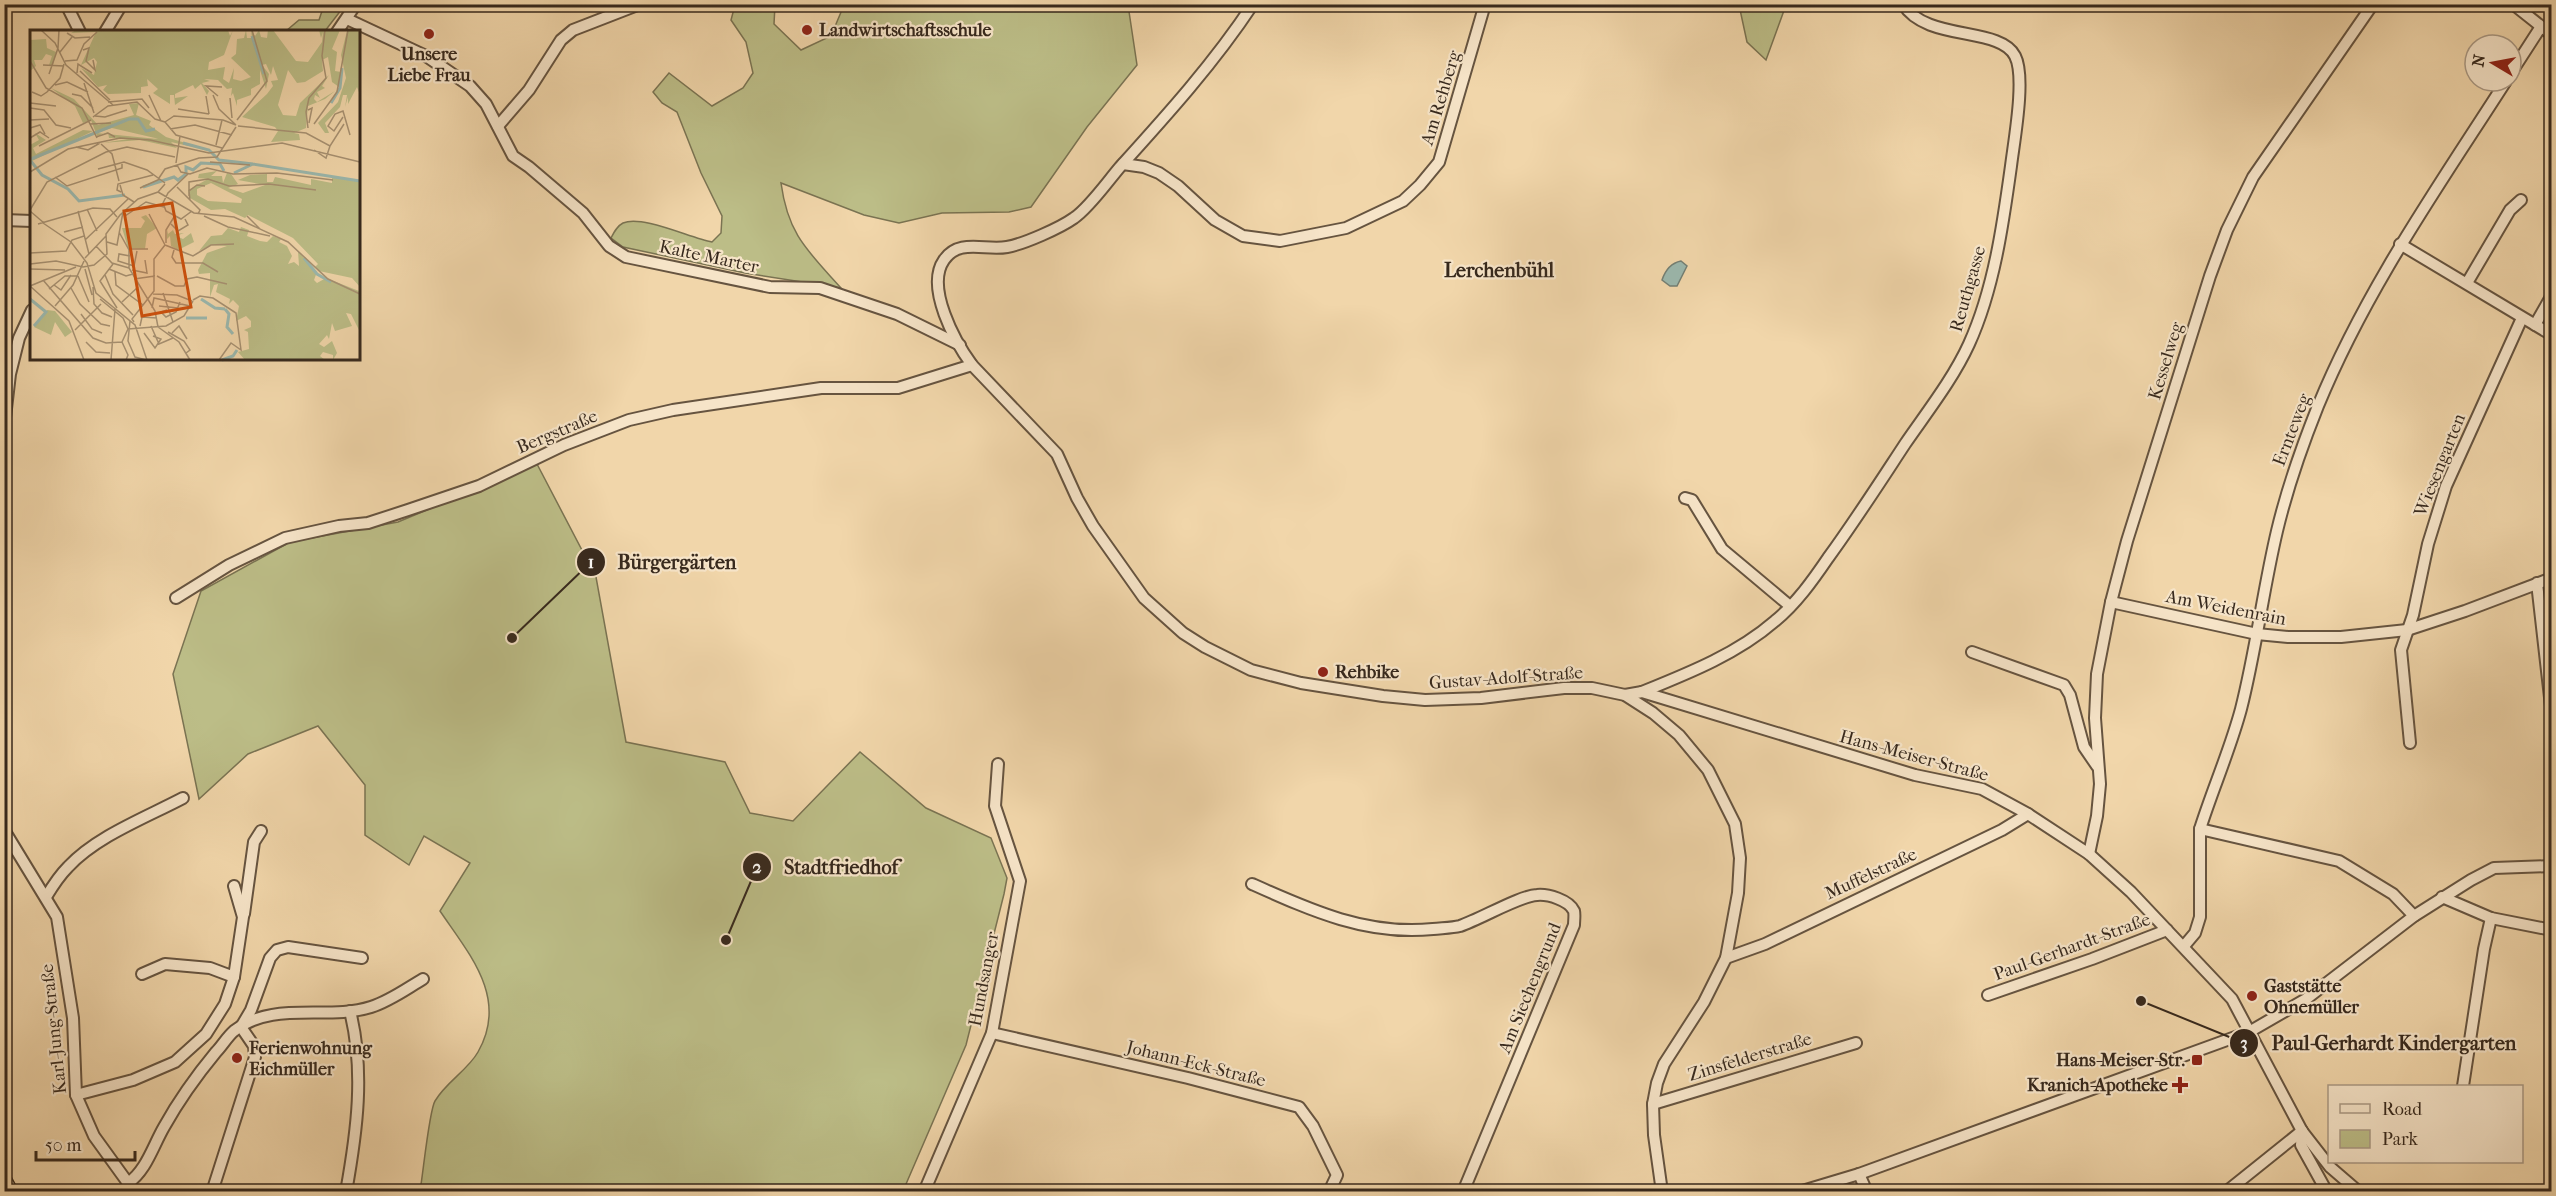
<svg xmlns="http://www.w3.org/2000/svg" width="2556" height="1196" viewBox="0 0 2556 1196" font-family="'IM FELL French Canon',serif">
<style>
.green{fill:#bcbd87;stroke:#7a7352;stroke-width:1.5}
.water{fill:#9bb8ae;stroke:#737f74;stroke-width:1.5}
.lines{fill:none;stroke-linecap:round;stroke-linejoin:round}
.street-casing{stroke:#665440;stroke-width:14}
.secondary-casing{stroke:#37291d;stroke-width:18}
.street{stroke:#f6e4c8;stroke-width:10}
.secondary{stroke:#f6e4c8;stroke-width:15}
.poi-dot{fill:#8f2418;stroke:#f6e4c8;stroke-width:2}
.labels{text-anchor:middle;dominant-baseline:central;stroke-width:4.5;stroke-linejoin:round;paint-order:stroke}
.poi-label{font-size:18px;font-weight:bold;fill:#37291d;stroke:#f6e4c8;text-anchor:start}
.street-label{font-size:18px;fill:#37291d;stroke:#f6e4c8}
.neighbourhood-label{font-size:20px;font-weight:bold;fill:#37291d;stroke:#f6e4c8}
.inset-river{fill:none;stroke:#9bb8ae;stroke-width:3}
.inset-road{fill:none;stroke:#a79172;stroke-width:1.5}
.view{fill:#cd520f;fill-opacity:0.15;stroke:#cd520f;stroke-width:3}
.inset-edge{fill:none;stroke:#37291d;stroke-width:3}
.leader{fill:none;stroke:#37291d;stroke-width:2}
.callout-dot{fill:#37291d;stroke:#f6e4c8;stroke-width:2}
.mark-label{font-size:18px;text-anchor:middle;font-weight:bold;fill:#fff}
.callout-label{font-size:20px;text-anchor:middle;font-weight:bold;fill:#37291d;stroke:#f6e4c8;stroke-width:4.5;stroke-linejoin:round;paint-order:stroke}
</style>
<rect width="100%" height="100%" fill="#f1d6aa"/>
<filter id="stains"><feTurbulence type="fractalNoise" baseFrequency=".00333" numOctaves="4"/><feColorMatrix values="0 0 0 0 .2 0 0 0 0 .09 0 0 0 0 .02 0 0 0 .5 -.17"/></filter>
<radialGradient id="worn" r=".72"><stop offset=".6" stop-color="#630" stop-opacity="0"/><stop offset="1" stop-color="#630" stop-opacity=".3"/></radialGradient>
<g class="green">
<path d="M324,5H345L325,31H286L299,20H319Z"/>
<path d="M735,5H775L774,24L801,50L831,36L844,5H1128L1137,65L1087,127L1031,207L1009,212L942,213L899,223L864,215L781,183C788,235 808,251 841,288L745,273L623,247L611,238C614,232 617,226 623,223C643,215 690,238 712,242L721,233L722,216L701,173L677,112L662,103L653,92L669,73L712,106L743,88L753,73L746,42L731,20Z"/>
<path d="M1739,5H1786L1766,60L1747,42Z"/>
<path d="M537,464L596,577L626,742L725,762L750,813L793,821L860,752L926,808L991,838L1007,878L1004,894L966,1045L903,1191H420C423,1175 429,1111 435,1101C446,1082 468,1070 478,1052C509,998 469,954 440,911L470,863L424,836L409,865L365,835V785L318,726L248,754L199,799L173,674L201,591L290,542L398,522Z"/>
</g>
<path class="water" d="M1681,261L1687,266L1677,286H1670L1662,280C1665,271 1671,263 1681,261Z"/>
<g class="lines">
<g class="street-casing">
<g id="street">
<path d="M66,4L80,32"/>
<path d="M1253,4C1214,63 1167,115 1120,167C1108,181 1089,208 1074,218C1060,228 1024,244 1007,247C985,251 959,238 944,260C925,287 955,342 972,365L1057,454L1077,498L1093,526L1144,598L1183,633L1205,647L1251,670L1301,683L1383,696L1425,700L1481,698L1564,688H1592L1625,695L1653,713L1679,735L1708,770L1735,824L1740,858L1738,893L1726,958L1704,1002L1664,1064L1657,1083L1653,1104L1654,1135L1662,1192"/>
<path d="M2513,4L2552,35"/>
<path d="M347,19L426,56L470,86L486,104L513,156L529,167L583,213L609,246L626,257L770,287L820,288L897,314L960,345"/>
<path d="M105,32L122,4"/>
<path d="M337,32L356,4"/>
<path d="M2511,73L2540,28"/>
<path d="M498,126L529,90L561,40L573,30L640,4"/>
<path d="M1123,164L1144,167L1159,173L1178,186L1215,220L1243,236L1280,241L1346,228L1403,201L1420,185L1439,162L1485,4"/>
<path d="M4,220L32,221"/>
<path d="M2400,244L2552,335"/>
<path d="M2467,283L2510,210L2521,200"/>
<path d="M2535,325L2552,295"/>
<path d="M4,426L10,374L19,338L32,310"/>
<path d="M1685,498L1692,500L1722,549L1790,606"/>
<path d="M2537,583L2552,715"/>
<path d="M176,598L229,565L285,538L339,526L368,523L408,510L479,486L564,445L629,420L673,410L821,388H898L972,365"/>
<path d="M2111,602L2257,634L2288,637H2341L2407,630L2465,611L2552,578"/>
<path d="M1972,652L2064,685L2070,695L2084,747L2097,766"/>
<path d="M1642,692C1689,673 1737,654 1775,621C1796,604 1813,580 1828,558C1855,521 1880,482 1905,444C1927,412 1953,379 1969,344C1994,289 2003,224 2011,166C2014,141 2026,77 2015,56C2000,26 1926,42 1903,4"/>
<path d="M1625,695L1642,692L1915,775L1982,789L2028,814L2089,854L2131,892L2232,999L2302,1131L2330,1167L2359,1192"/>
<path d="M2410,743L2401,650L2413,615L2428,544L2446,486L2522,318"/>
<path d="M4,830L57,917L73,1018L76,1095L94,1136L128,1183"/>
<path d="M2089,854L2097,816L2100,784L2095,718L2097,674L2111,602L2127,541L2210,276L2227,230L2253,177L2373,4"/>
<path d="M1252,884C1310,910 1367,936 1433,929C1442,928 1452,928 1460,926C1481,919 1519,896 1537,895C1548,894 1569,900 1574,911C1575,915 1574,921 1574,925L1463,1192"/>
<path d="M46,897C52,887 59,876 68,867C97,836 145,818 183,798"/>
<path d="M2442,897L2491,918L2552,930"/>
<path d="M244,914L254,842L261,831"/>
<path d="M2414,916L2393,894L2339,861L2200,829C2213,788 2230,750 2241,709C2256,650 2263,590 2277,531C2287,489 2302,446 2318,406C2366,289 2438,187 2506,81"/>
<path d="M2184,946L2195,933L2200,917V829"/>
<path d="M1726,958L1765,944L2002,830L2028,814"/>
<path d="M142,974L165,964L210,968L234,977"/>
<path d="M1988,995L2092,959L2167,930"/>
<path d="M992,1033L1188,1078L1299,1107L1313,1126L1337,1175L1329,1192"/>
<path d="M2463,1086L2484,949L2491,918"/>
<path d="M76,1095L133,1080L175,1062L206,1034L225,1004L234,977L243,917L234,886"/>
<path d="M1653,1104L1856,1043"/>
<path d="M2302,1131L2301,1145L2327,1192"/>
<path d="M1859,1174L1867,1192"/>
<path d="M126,1192L128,1183C146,1171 153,1146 164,1127C179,1100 197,1075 216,1052C222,1046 227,1037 234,1031C273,1000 327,1021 371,1007C390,1001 406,989 423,979"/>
<path d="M212,1192L255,1057L254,1046L241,1027L251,1010L270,958L277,950L288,947L362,958"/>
<path d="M346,1192C357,1131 365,1071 350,1011"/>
<path d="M924,1192L992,1033L1020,881L995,806L998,764"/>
<path d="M1799,1192L1859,1174L2249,1032L2306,999L2414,916L2471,880L2494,868L2552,866"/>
<path d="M2226,1192L2302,1131"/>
</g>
</g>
<g class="secondary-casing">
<path id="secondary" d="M4,1181L10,1192"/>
</g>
<use href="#street" class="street"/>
<use href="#secondary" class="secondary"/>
</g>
<g class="poi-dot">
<circle cx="807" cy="30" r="6"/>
<circle cx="429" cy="34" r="6"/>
<circle cx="1323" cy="672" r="6"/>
<circle cx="2252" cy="996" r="6"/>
<circle cx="237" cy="1058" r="6"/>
<rect x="2191" y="1054" width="12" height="12" rx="3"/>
<path d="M2177 1076h6v6h6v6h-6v6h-6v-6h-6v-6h6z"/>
</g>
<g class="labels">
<g class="poi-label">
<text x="819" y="30">Landwirtschaftsschule</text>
<text x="429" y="54" text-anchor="middle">Unsere<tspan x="429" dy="21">Liebe Frau</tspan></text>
<text x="1335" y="672">Rehbike</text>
<text x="2264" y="986">Gaststätte<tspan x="2264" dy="21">Ohnemüller</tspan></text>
<text x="249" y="1048">Ferienwohnung<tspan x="249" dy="21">Eichmüller</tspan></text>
<text x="2185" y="1060" text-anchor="end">Hans-Meiser-Str.</text>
<text x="2168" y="1085" text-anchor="end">Kranich-Apotheke</text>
</g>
<g class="street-label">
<text transform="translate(1441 98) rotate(-73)">Am Rehberg</text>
<text transform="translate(709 257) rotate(12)">Kalte Marter</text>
<text transform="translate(1968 289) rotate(-74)">Reuthgasse</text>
<text transform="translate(2166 361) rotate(-73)">Kesselweg</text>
<text transform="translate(2292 430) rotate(-69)">Ernteweg</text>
<text transform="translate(557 432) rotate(-23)">Bergstraße</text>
<text transform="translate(2440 465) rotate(-68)">Wiesengarten</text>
<text transform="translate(2226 608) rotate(11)">Am Weidenrain</text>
<text transform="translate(1506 678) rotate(-4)">Gustav-Adolf-Straße</text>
<text transform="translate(1914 756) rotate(15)">Hans-Meiser-Straße</text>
<text transform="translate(1871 874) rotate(-25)">Muffelstraße</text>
<text transform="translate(2072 947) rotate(-20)">Paul-Gerhardt-Straße</text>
<text transform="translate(984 979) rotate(-79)">Hundsanger</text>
<text transform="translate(1530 988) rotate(-68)">Am Siechengrund</text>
<text transform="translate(54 1029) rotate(-96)">Karl-Jung-Straße</text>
<text transform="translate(1750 1057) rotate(-17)">Zinsfelderstraße</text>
<text transform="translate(1196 1064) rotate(14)">Johann-Eck-Straße</text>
</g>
<g class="neighbourhood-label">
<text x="1499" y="270">Lerchenbühl</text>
</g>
</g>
<g transform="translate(30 30)">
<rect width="330" height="330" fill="#f1d6aa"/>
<path d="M46,0H198L200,6L203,0L194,25L179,32L178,40L195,37L193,49L199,53L204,38L203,49L211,51L221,47L201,28L206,24L207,9L214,8L216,0L217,8H222L221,0L225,6L229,0L231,7L237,8L238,0H243L266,31L278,32L292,12L293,2L291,8L289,0H310L302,19L307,22L305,41L311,42L310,52L309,57L302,52L298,27L292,30L293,41L275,52L267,53L258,40L248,75L253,85L266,86L270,73L299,45L292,56L295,58L287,62L290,68L285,65L284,69L287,72L305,61L295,69L278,76L276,98L264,103L269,104L270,110L241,112L248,101L245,97L212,87L237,64L243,56L241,51L248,50L243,36L241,45L236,34L232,35L239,44L236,59L230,40V54L221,59V65L207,70V76L203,63L201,66L202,58L197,59L188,50L174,49L180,51L172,53L179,61L177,65L171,54L165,59L163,55L145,64V68L158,66L145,75L144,65H140V74L123,63L128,59L117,49L118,56L111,57V63L78,64L73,60L77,55L68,57L51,38L64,45L67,32L64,28L51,35L66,2L41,3ZM313,0H330V65L327,57L318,74V67L315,77L317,65H313L310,77L295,93L299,103H295L288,93L308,72L316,48L311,25L317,1ZM16,9L17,18L26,22L23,35H19L22,26L16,24L12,30H4L6,36L0,41V10ZM21,58L44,69L68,95L104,85L99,74L109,73L106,85L121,91L119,95L136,107L185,122L141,112L147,118L110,110L72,113L105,108H79L78,102L67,106L61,90L53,93L45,76ZM82,98L125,108L128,109L66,103ZM53,100L63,101L0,132V115L9,110L5,103L16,110L3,118L6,124ZM187,141L181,146H192L193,153L197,143L201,144L208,154L198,158L213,163L235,155L208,150L220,145L237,144V152H243L245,147L281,155V149L302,153V146L330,151V257L322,248L289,241L285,237L288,234L263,208L218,185L215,188L195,179L181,180L160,168L158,160L178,149L168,148L169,144ZM181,153L212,169L211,173L178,171L167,165V159ZM116,185L127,198L117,204L115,219L98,218L92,198H111L115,191L111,187ZM211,197L219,200L217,206L230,211L237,212L243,206L251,209L249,212L257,216L262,226L258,234L264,232L269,236L268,221L287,242L284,250L287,253L296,248L329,261L330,302L321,284L316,283L322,296L305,301L302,293L299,309L297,305L289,314L294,317L302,311L307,323L303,330V325L293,322L290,326L295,330H215L208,322L219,319L218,302L214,300L221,297V291L216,286L206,291L209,276L203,270L199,274L200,269L186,262L188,254L184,255L180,267V243L169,244L168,240L177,223L197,216L181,215L169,221L181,206L192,205L198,198L209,202ZM137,199L138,204L143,200L145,204L154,203L146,206L153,209L161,203L164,212L148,220L141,216L140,206L137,209ZM17,280L25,281L42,302L35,307L25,292L21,305L4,297Z" fill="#bcbd87" fill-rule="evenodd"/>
<path class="inset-river" d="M222,6L234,44M301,73L310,58L312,38M153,113L179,120L189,130L223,134M1,129L99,89H108L116,101L125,99M0,130L12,145L38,159L49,171L95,165M204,143L223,134L330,151M113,157L144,147L148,150L156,144V137L163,140L171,133L190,134L194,141M274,228L287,244L301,252M0,269L16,282L4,296M171,269L185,278L195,279M195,279L199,284L197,297L203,304M156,288H177M192,330L203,326L207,320"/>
<path class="inset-road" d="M11,0L25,13L36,35L83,75M37,3L45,8L60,7M53,20L59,18L56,31L65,40L63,30M30,22L42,7M0,31L16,58L52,78L67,108M35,31L47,30L54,14L67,2M13,35L34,36M50,41L80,70M47,43L48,34L62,43M19,44L28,18L29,0M54,53L64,83M25,55L37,52L58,62M2,62L11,66L17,62L30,48L34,34M42,64L51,66L63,78M119,65L131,91M183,65L189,79L206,95M176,66L179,84M188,66L176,56L192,57M200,68L202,88M78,72L112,69L119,78M0,73L26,76M0,78L14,80L26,95L41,98M148,79L179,84M278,80L282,78L279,93M65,86L75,87L97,80M63,87L78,76L107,72L125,89L135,92M313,87L304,101L298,96L305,84L313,81L320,105M0,90L19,89M207,90L237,51L222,0M135,92L144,86L193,90L206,95M135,92L146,105L192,118M60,94L81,93M284,94L307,62L318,0M208,96L276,103L300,116L314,94M0,98L10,95L15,104M278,98L276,82L279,68L296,48L292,26L295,0M140,99L165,95L202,105M66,107L78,103L85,107M0,108L10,102L19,108M71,114L82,124L89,151M186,115L192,90M9,116L61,90M46,117L58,120L70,113M284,120L296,128L300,116M180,132L220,135M146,133L150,106M147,135L151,142L160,144L177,138L203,144L247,143L303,150M68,139L94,132L117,140L135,153M0,142L38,119L90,108L120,110L179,123L252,113L330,132M158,144L138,163L133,173L136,181L151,189L162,181M25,147L37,156L92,138V132M129,148L135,139L169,128L187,127L206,97M90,155L93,165L104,172M147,157L161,171M110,158L130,149M91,162L87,160L88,154L123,145M128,162L164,183L204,187L258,212L298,249L330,264M159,166V152L178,149L199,156L239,154L286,160M57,179L67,201M0,180L17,152L76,122L97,117L145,127M0,181L14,193M48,181L59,224M119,184L135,215M168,184L170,180L160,170L159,161L167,155L175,156M95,186L116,172L134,177M174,186L198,197L240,206M217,186L230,199M13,193L41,212L57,233L66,263L105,295L117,330M8,194L63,178L80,179L87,187M141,194L148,201L158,195L155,189M34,202L53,197M89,202L99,220V238L125,281L128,297M55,210L98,169M77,212L87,215L93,182M136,213V200L144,187M66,216L82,233L99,238M98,219H118M144,220L142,227L146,233H173L188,242M0,223L36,221L42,210L54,206M100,226L89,224L88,231L104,236L107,221M55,228L76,206M0,234L26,231L53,237L64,235L77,224L76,204L90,185L108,169L128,162L135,154M83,234L70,251L87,278M0,239L35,240M55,239L62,265M79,239L96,246L103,244M102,240L117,243L115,230M85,242L86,255L113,275M75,245L83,264L103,285M48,246L59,272M127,246L145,256H154L157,249L167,247L197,254M104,249L125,246M13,250L63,308L76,313L92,312M24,255L31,260L41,245M0,256L39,291L54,330M0,256L46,237M63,257L64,274L72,283L82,287M41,258L50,274L71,294L80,296M19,259L35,246H47M133,263L143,292M123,264L147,265L162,271M70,269L93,288L98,299M163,270L170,266L183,268L206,283L211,320L201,313L189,330M92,272L108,257M25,276L43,255L54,231M129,276L148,278M122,278L124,268L160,276M137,280L131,282L136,287L146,282L150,272M51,284L62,299L72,303M100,291L98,311L105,327L116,330M104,292L102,289L124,261V229L135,215L163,226L181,215L204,214M110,296L112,287L127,288M121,296L129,314L143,308M128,297L149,312L160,330M98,299L136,296L154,286L163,271M45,300L71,274M138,302L154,311L160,320L156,323M114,303L125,318L131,309L123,306M142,303L149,296L157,309M56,312L66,322L80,323M81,330L85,279M96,330L98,325L92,312L98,299"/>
<path class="view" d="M142,173L161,277L112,286L94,181Z"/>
<rect width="330" height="330" class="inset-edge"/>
</g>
<path class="leader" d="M512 638L591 562M726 940L757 867M2141 1001L2244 1043"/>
<g class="callout-dot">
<circle cx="512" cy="638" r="6"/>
<circle cx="726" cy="940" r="6"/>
<circle cx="2141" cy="1001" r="6"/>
<circle cx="591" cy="562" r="15"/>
<circle cx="757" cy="867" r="15"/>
<circle cx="2244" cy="1043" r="15"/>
</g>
<g class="mark-label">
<text x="591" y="568">1</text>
<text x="757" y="873">2</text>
<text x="2244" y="1049">3</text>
</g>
<g class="callout-label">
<text x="677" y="569">Bürgergärten</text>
<text x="841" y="874">Stadtfriedhof</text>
<text x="2394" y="1050">Paul-Gerhardt Kindergarten</text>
</g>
<rect width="2556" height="1196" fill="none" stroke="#f1d6aa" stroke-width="24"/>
<rect x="6" y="6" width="2544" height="1184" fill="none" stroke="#37291d" stroke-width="3"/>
<rect x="12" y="12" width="2532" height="1172" fill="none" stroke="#37291d" stroke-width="1.5"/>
<rect x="2328" y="1085" width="195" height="78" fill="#f6e4c8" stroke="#aa9984" stroke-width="1.5"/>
<rect x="2340" y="1104" width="30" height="9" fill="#f6e4c8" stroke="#aa9984" stroke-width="1.5"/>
<text x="2382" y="1115" font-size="18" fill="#37291d">Road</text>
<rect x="2340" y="1130" width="30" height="18" fill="#bcbd87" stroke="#aa9984" stroke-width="1.5"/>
<text x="2382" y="1145" font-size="18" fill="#37291d">Park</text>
<g transform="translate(2493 63) rotate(280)"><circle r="28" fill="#f6e4c8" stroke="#aa9984" stroke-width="1.5"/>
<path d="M0-4.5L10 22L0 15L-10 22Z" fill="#8f2418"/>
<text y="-9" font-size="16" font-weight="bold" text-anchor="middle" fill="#37291d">N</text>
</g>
<path d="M36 1151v9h99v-9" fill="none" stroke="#37291d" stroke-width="3"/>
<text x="45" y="1151" font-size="18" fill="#37291d" stroke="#f6e4c8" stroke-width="4.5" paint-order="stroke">50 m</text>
<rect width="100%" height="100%" filter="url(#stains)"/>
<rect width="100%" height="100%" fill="url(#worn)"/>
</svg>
